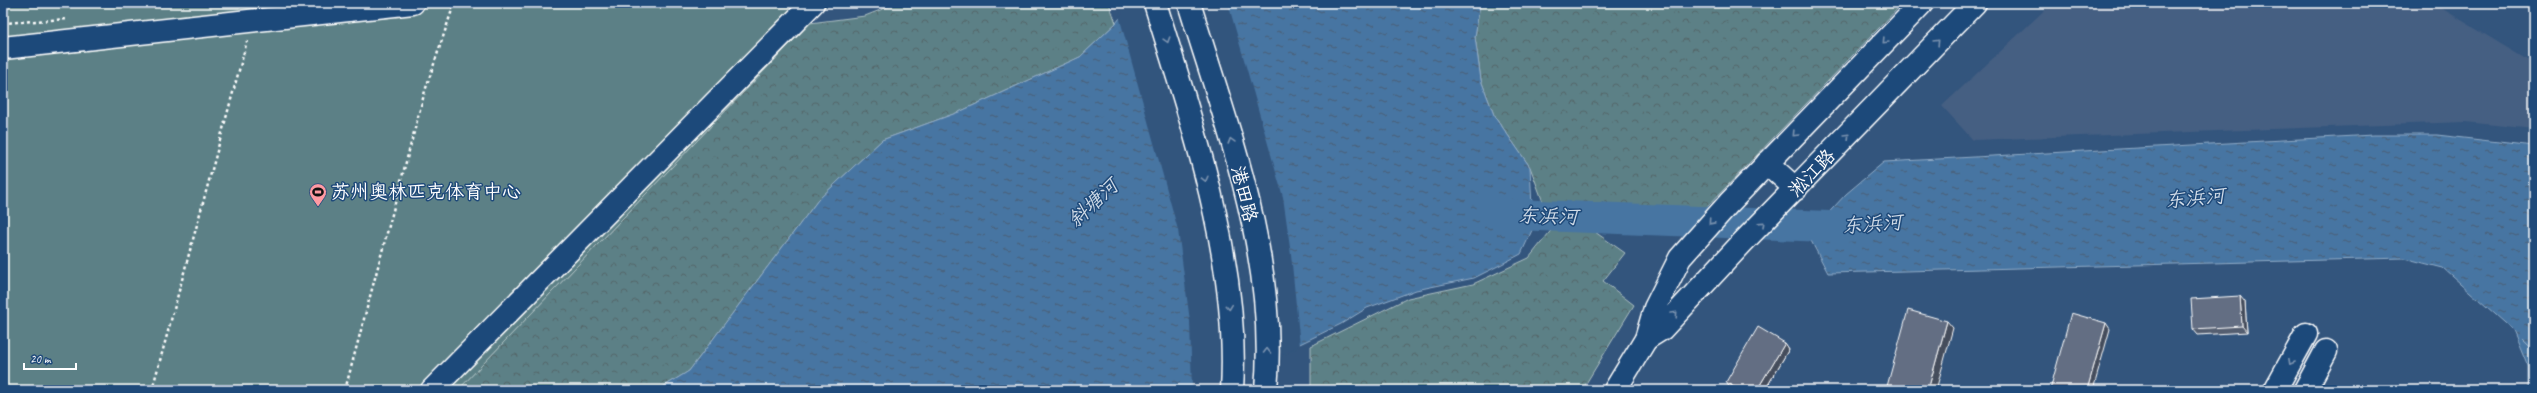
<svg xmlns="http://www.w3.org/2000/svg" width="2537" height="393" viewBox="0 0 2537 393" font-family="Caveat,'LXGW WenKai TC',sans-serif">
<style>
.built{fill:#455f82}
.forest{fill:url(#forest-crowns);stroke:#aec0c2}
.park{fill:#5c8086;stroke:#aec0c2}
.water{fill:url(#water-ripples);stroke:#91acc7}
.pier{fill:#33557d}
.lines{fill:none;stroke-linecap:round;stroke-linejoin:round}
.river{stroke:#4775a2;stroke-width:31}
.minor-casing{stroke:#fff;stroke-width:25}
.major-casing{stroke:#fff;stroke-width:25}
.path{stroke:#fff;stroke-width:2.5;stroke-dasharray:3 3;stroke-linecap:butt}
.minor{stroke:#1f4a7a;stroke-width:22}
.major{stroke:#1f4a7a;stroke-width:22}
.wall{fill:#555f71;stroke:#fff}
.shaded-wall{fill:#454d5c;stroke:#fff}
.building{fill:#636e83;stroke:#fff}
.oneway{stroke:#7992af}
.labels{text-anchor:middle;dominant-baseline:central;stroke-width:3;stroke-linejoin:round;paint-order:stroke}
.street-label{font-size:19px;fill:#fff;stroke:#1f4a7a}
.poi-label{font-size:19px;fill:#fff;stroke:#1f4a7a;text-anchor:start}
.water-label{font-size:20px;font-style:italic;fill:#d1dce8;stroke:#1f4a7a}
</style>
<defs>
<pattern id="forest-crowns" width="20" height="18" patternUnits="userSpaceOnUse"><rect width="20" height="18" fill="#5c8086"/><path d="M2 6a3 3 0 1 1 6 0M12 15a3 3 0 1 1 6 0" fill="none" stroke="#546669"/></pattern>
<pattern id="water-ripples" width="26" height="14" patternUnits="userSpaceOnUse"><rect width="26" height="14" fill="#4775a2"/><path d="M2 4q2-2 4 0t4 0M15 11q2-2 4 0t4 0" fill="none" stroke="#4a5e73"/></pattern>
</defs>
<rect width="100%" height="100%" fill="#33557d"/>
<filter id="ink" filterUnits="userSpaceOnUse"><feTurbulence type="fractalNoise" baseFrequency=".025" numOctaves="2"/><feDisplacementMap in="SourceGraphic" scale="8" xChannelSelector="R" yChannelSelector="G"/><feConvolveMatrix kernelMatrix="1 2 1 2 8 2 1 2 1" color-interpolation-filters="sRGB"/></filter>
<g filter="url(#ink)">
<path class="built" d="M2052,3H2433L2534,64V129L2465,122L1973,140L1942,106Z"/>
<g class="forest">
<path d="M898,3L995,5L1109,3L1116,23L1080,57L959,112L882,140L818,200L689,371L658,390H458L810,23L865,16Z"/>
<path d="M1480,3H1903L1703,211L1543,202L1530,167L1494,115L1481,80L1475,37Z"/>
<path d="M1585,225L1625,253L1603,281L1634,305L1582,390H1311V346L1408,298L1473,284L1529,258L1553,228Z"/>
</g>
<path class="park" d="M3,3H829L458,390H3Z"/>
<g class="water">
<path d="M1132,3H1480L1475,37L1481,80L1494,115L1530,167L1533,228L1521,254L1500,265L1474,278L1416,290L1367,308L1341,324L1205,390H658L689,371L818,200L882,140L959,112L1080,57L1116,23Z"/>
<path d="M2373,135H2437L2534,146V350L2521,338L2534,351V390H2528V366L2513,330L2443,268L2404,258L1828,273L1808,235L1846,194L1884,162Z"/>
</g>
<path class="pier" d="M1129,3H1228L1283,197L1291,254L1300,346L1209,390H1192L1190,321L1178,230L1119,16Z"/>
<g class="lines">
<path class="river" d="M1492,208L1499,214L1842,227L1858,225"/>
<g class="minor-casing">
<g id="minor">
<path d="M3,48L413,3"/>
<path d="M1767,163L1796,189"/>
<path d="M1646,339L1662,329L1742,243L1975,3"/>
<path d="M432,390L813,3"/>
<path d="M1615,390L1646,339L1655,308L1680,258L1729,203L1922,3"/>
<path d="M2275,390L2306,334"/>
<path d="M2305,390L2326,351"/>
</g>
</g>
<g class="major-casing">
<g id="major">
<path d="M1155,3C1192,124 1240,261 1232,390"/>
<path d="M1189,3C1227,127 1278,258 1266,390"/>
</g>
</g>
<g class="path">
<path d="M3,23L68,19"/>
<path d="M152,390L247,41"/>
<path d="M345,390L425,91L453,7"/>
</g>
<use href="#minor" class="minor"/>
<use href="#major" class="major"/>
</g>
<g class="wall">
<path d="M2245,302L2247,332L2198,335L2193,329Z"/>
<path d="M1785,343L1789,349L1765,390H1733L1730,388L1726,382Z"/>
</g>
<g class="shaded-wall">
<path d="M2240,296L2245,302L2247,332L2242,326Z"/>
<path d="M1947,321L1953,328L1936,390H1928Z"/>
<path d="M2106,323L2110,329L2093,390H2087Z"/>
<path d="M1785,343L1789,349L1765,390H1757Z"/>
</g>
<g class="building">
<path d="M2240,296L2242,326L2193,329L2191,299Z"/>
<path d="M1908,310L1947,321L1928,390H1886Z"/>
<path d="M2071,313L2106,323L2087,390H2050Z"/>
<path d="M1758,327L1785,343L1757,390H1739L1726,382Z"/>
</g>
<defs><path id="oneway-chevron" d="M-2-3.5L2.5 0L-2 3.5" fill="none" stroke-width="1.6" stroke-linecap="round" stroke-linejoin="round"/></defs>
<g class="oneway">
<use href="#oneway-chevron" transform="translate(1167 40) rotate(73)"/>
<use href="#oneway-chevron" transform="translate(1885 41) rotate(134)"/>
<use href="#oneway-chevron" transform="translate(1937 42) rotate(-46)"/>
<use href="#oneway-chevron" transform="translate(1795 134) rotate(134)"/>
<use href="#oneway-chevron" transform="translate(1847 136) rotate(-46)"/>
<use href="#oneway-chevron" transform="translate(1231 141) rotate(-106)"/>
<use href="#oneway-chevron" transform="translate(1205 179) rotate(76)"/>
<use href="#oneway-chevron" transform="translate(1711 222) rotate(132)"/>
<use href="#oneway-chevron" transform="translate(1762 224) rotate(-44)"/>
<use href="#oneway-chevron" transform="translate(1229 307) rotate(84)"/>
<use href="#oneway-chevron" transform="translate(1675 314) rotate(-47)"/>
<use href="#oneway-chevron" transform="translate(1267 351) rotate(-90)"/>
<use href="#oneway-chevron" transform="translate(2291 362) rotate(119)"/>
</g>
</g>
<defs>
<g id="stadium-pin" transform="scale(0.9)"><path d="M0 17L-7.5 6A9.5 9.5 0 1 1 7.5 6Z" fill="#ff9aa2" stroke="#1f4a7a"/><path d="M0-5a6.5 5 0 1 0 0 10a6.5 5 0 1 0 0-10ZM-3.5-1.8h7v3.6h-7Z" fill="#111"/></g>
</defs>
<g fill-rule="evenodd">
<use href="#stadium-pin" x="318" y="192"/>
</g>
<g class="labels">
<g class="street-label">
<text transform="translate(1812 173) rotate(-46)">淞江路</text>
<text transform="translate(1244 194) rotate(76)">港田路</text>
</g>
<g class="poi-label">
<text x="331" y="192">苏州奥林匹克体育中心</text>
</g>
<g class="water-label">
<text transform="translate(2195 198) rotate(-5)">东浜河</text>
<text transform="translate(1093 203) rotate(-43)">斜塘河</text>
<text transform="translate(1548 216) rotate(2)">东浜河</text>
<text transform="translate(1872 224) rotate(-4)">东浜河</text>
</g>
</g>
<rect width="2537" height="393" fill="none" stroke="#1f4a7a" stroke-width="16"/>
<rect x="8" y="8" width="2521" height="377" fill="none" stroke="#fff" stroke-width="1.5" filter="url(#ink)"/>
<path d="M24 363v6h52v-6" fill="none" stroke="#ffffff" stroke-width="2"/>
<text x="30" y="363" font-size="12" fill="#ffffff" stroke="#1f4a7a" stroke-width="3" paint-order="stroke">20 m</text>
</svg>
